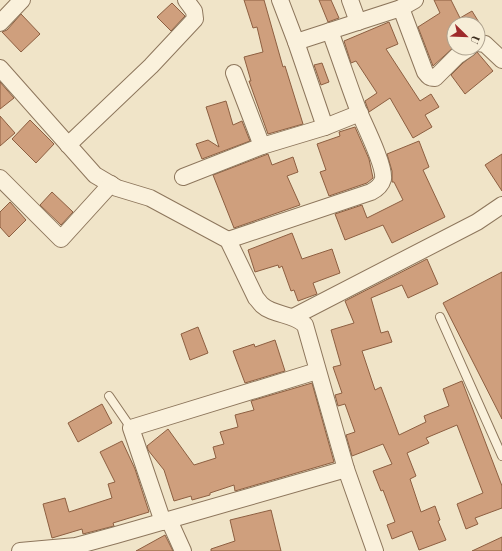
<svg xmlns="http://www.w3.org/2000/svg" width="502" height="551" viewBox="0 0 502 551" font-family="'Playfair Display',serif">
<style>
.building{fill:#cf9f7d;stroke:#8d5f41}
.lines{fill:none;stroke-linecap:round;stroke-linejoin:round}
.service-casing{stroke:#8d765c;stroke-width:10}
.minor-casing{stroke:#8d765c;stroke-width:18}
.service{stroke:#faf1dc;stroke-width:8}
.minor{stroke:#faf1dc;stroke-width:16}
</style>
<rect width="100%" height="100%" fill="#f0e4c8"/>
<g class="building">
<path d="M244,0H264L283,67L285,66L303,124L268,134L249,81H251L244,57L263,52L257,27L253,28Z"/>
<path d="M319,0H331L339,18L328,22Z"/>
<path d="M434,0H451L460,18L472,11L480,24H454V47L433,66L418,27L440,13Z"/>
<path d="M172,3L185,16L171,31L157,17Z"/>
<path d="M21,14L40,34L21,52L2,32L7,30Z"/>
<path d="M389,22L398,44L386,49L420,101L431,94L439,107L425,115L432,127L413,138L390,98L369,112L365,101L377,93L356,61L351,63L344,41Z"/>
<path d="M477,52L493,71L465,94L451,75L463,63Z"/>
<path d="M322,63L329,82L321,85L314,65Z"/>
<path d="M0,82L14,98L0,109Z"/>
<path d="M226,101L233,125L242,121L250,141L202,159L196,144L208,140L219,147L206,107Z"/>
<path d="M0,116L15,133L0,146Z"/>
<path d="M30,120L54,144L36,163L12,139Z"/>
<path d="M355,127L369,159L373,178L367,183L329,196L320,172L326,170L317,144L340,136L339,132Z"/>
<path d="M419,141L429,167L423,170L445,217L392,243L383,225L345,240L335,214L362,205L367,218L403,200L394,182H392V171L387,154Z"/>
<path d="M268,154L272,165L293,157L298,172L287,176L300,205L234,228L213,175Z"/>
<path d="M502,154V191L485,165Z"/>
<path d="M52,192L73,212L61,225L40,205Z"/>
<path d="M10,202L26,220L9,237L0,227V212Z"/>
<path d="M292,233L302,259L332,249L340,273L313,283L317,294L298,301L294,290L291,291L282,266L279,268L278,265L255,272L248,250Z"/>
<path d="M427,259L438,284L408,298L402,285L371,298L381,333L388,331L392,342L362,351L375,390L381,387L399,435L426,422L424,416L449,406L443,389L462,381L502,486V508L475,518L478,524L466,529L457,504L483,493L457,425L426,438L429,443L407,453L416,476L410,479L421,512L435,506L440,520L438,521L446,540L419,550L412,531L392,539L387,525L395,522L383,490L381,491L373,471L392,464L383,444L352,456L346,435L355,432L345,404L338,406L335,395L342,393L333,367L341,365L331,330L354,323L345,301Z"/>
<path d="M502,272V419L443,303Z"/>
<path d="M198,327L208,353L190,360L181,334Z"/>
<path d="M275,340L285,371L245,383L233,351L254,344L255,347Z"/>
<path d="M312,383L334,462L235,491L234,485L210,493V495L192,500L191,496L174,501L164,470L148,450L147,446L168,429L194,465L216,458L213,447L224,444L220,432L238,427L235,415L254,410L251,401Z"/>
<path d="M102,404L112,423L78,442L68,423Z"/>
<path d="M122,441L135,469L149,512L113,523L114,526L83,534L82,529L52,538L43,504L65,498L69,512L112,498L108,484L115,482L100,452Z"/>
<path d="M271,510L281,551H211V549L235,541L230,520Z"/>
<path d="M165,535L173,551H136Z"/>
<path d="M502,537V551H472Z"/>
</g>
<g class="lines">
<g class="service-casing">
<g id="service">
<path d="M440,317L502,456"/>
<path d="M109,396L131,428"/>
</g>
</g>
<g class="minor-casing">
<g id="minor">
<path d="M280,0L296,42L325,127"/>
<path d="M350,0L358,22"/>
<path d="M401,8L415,0"/>
<path d="M0,23L22,0"/>
<path d="M296,42L330,31"/>
<path d="M478,43L485,44L502,60"/>
<path d="M0,68L95,175L117,188L150,198L228,240L256,298C258,300 260,303 262,305C274,316 293,313 305,325L346,469L375,551"/>
<path d="M234,73L262,146"/>
<path d="M68,145L151,66L195,19L194,11L186,0"/>
<path d="M183,177L262,146L325,127L360,113"/>
<path d="M0,178L61,239L111,184"/>
<path d="M228,240L371,192C377,189 381,186 383,179C385,166 365,126 359,112C349,86 340,58 330,31L401,8L425,72C428,76 429,78 435,78L457,56L469,48"/>
<path d="M293,317L477,222L502,205"/>
<path d="M169,520L183,551"/>
<path d="M163,522L131,428L317,371"/>
<path d="M20,551L76,546L116,535L346,469"/>
</g>
</g>
<use href="#service" class="service"/>
<use href="#minor" class="minor"/>
</g>
<g transform="translate(466 36) rotate(113)"><circle r="19" fill="#f7eed8" stroke="#ada18e"/>
<path d="M0-3L7 15L0 10L-7 15Z" fill="#9e2a2b"/>
<text y="-6" font-size="11" font-weight="bold" text-anchor="middle" fill="#3d2e20">U</text>
</g>
</svg>
